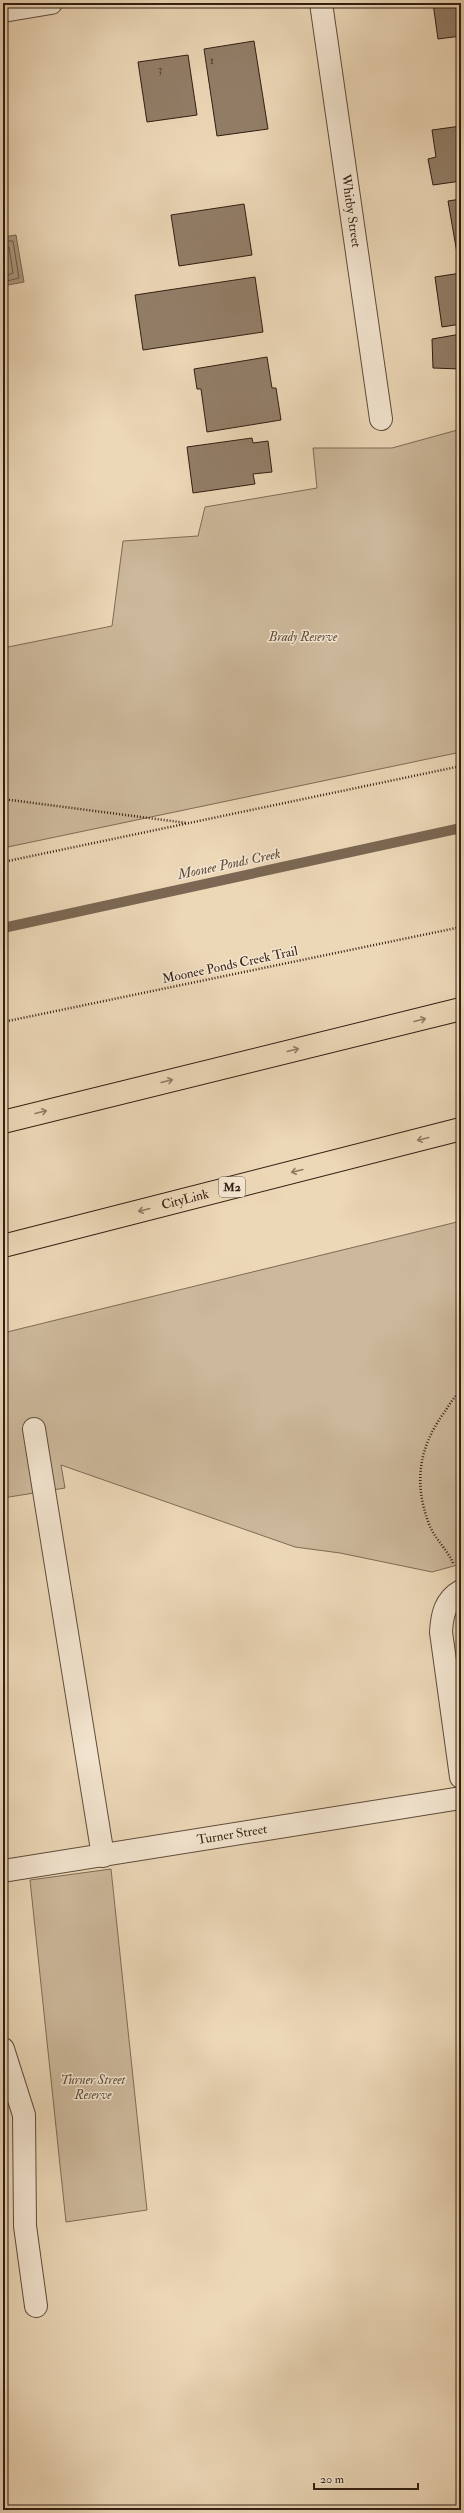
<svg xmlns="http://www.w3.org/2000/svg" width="464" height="2513" viewBox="0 0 464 2513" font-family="'IM FELL Double Pica',serif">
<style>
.green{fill:#ccb89b;stroke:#7e6b56}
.water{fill:#ac987f;stroke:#7b6753}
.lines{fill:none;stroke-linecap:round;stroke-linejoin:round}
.shore{stroke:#6e5b48;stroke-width:1}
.stream{stroke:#7b6753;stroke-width:10}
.building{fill:#927e68;stroke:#311e12}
.minor-casing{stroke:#604c3b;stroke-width:24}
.highway-casing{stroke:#311e12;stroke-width:24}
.path{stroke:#311e12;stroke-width:2.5;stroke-dasharray:1 2;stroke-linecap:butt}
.minor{stroke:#f3e5d0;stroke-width:22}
.highway{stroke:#ecd7b7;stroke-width:22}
.oneway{stroke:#8e7a64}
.labels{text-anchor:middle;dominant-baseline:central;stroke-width:3;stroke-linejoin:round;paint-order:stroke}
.number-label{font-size:11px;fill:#493628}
.shield{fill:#f3e5d0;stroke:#6b5a4b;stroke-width:1}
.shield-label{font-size:12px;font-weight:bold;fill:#311e12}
.street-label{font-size:13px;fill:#311e12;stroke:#f3e5d0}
.park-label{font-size:13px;font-style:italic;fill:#604c3b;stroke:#f3e5d0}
.water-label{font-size:14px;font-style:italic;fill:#5c4938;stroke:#f3e5d0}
</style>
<rect width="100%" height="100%" fill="#ecd7b7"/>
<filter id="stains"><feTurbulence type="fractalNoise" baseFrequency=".005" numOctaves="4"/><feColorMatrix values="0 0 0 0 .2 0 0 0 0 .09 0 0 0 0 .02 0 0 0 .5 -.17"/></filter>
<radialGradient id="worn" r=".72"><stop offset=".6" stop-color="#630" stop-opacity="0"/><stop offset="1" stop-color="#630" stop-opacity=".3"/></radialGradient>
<g class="green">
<path d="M461,429V752L3,848V648L112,626L123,541L198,536L205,507L317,488L313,448H392Z"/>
<path d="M461,1221V1468L457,1473L461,1492V1564L432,1572L340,1553L295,1547L61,1465L65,1488L3,1498V1333Z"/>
<path d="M111,1869L147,2210L66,2222L30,1880Z"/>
</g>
<path class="water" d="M16,235L24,282L3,286V237Z"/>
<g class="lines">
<g class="shore">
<path d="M3,241H13L19,278L3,282"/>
<path d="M3,246L9,247L13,273L3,277"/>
</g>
<path class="stream" d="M3,928L461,828"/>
</g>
<g class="building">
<path d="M433,3H461V36L438,39Z"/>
<path d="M254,41L268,129L217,136L204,49Z"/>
<path d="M188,55L197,115L147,122L138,62Z"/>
<path d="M461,126V181L433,185L428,159L436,157L432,130Z"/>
<path d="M461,199V252L457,253L448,201Z"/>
<path d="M244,204L252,255L179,266L171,215Z"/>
<path d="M461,273V324L442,327L435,277Z"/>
<path d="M255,277L263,332L143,350L135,295Z"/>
<path d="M461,334V369L433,368L432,339Z"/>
<path d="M267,357L272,388H276L281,420L207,432L201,389H197L194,369Z"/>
<path d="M252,438L253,443L268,441L272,472L253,474L255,484L193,493L187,447Z"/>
</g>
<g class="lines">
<g class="minor-casing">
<g id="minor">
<path id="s1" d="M321,3L381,419"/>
<path d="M3,11L51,3"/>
<path d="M34,1429L103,1856"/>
<path d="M461,1591C445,1600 442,1615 441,1632L461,1777"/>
<path id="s2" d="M3,1871L461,1798"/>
<path d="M3,2049L24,2115L25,2226L36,2306"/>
</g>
</g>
<g class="highway-casing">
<g id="highway">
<path d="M3,1122L461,1009"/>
<path id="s3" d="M3,1246L461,1129"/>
</g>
</g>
<g class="path">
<path d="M3,799L187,823"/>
<path d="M3,862L461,766"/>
<path d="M3,1022L461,927"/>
<path d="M453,1563C447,1549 434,1538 429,1524C413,1482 419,1446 446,1410C450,1403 455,1396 461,1391"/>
</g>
<use href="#minor" class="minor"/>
<use href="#highway" class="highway"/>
</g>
<defs><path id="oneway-shaft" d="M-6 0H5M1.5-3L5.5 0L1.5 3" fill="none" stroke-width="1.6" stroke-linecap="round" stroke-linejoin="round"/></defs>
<g class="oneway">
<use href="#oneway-shaft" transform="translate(420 1020) rotate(-14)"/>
<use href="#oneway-shaft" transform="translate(293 1050) rotate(-14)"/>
<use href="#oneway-shaft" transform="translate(167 1081) rotate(-14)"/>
<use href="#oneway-shaft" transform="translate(41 1112) rotate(-14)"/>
<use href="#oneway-shaft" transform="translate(423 1139) rotate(166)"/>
<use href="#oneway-shaft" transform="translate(297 1171) rotate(166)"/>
<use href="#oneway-shaft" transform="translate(144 1210) rotate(166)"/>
</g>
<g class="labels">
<g class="number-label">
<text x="212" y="60">1</text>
<text x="160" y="69">3</text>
</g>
<rect class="shield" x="219" y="1177" width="26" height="20" rx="3"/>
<g class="shield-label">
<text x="232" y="1187">M2</text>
</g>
<g class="street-label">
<text stroke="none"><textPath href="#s1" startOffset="210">Whitby Street</textPath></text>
<text transform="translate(230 965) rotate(-12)">Moonee Ponds Creek Trail</text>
<text stroke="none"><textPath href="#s3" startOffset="188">CityLink</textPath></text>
<text stroke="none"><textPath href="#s2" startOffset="232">Turner Street</textPath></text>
</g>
<g class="park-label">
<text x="303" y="637">Brady Reserve</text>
<text x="93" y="2080">Turner Street<tspan x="93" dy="15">Reserve</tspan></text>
</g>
<g class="water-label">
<text transform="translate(229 864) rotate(-12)">Moonee Ponds Creek</text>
</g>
</g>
<rect width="464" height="2513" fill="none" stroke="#ecd7b7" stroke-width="16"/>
<rect x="4" y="4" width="456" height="2505" fill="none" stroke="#311e12" stroke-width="2"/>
<rect x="8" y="8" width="448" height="2497" fill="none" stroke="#311e12"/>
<path d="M314 2483v6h104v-6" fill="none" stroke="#311e12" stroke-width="2"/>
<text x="320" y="2483" font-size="12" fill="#311e12" stroke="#f3e5d0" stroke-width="3" paint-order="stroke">20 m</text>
<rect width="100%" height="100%" filter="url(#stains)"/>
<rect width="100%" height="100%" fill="url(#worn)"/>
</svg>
